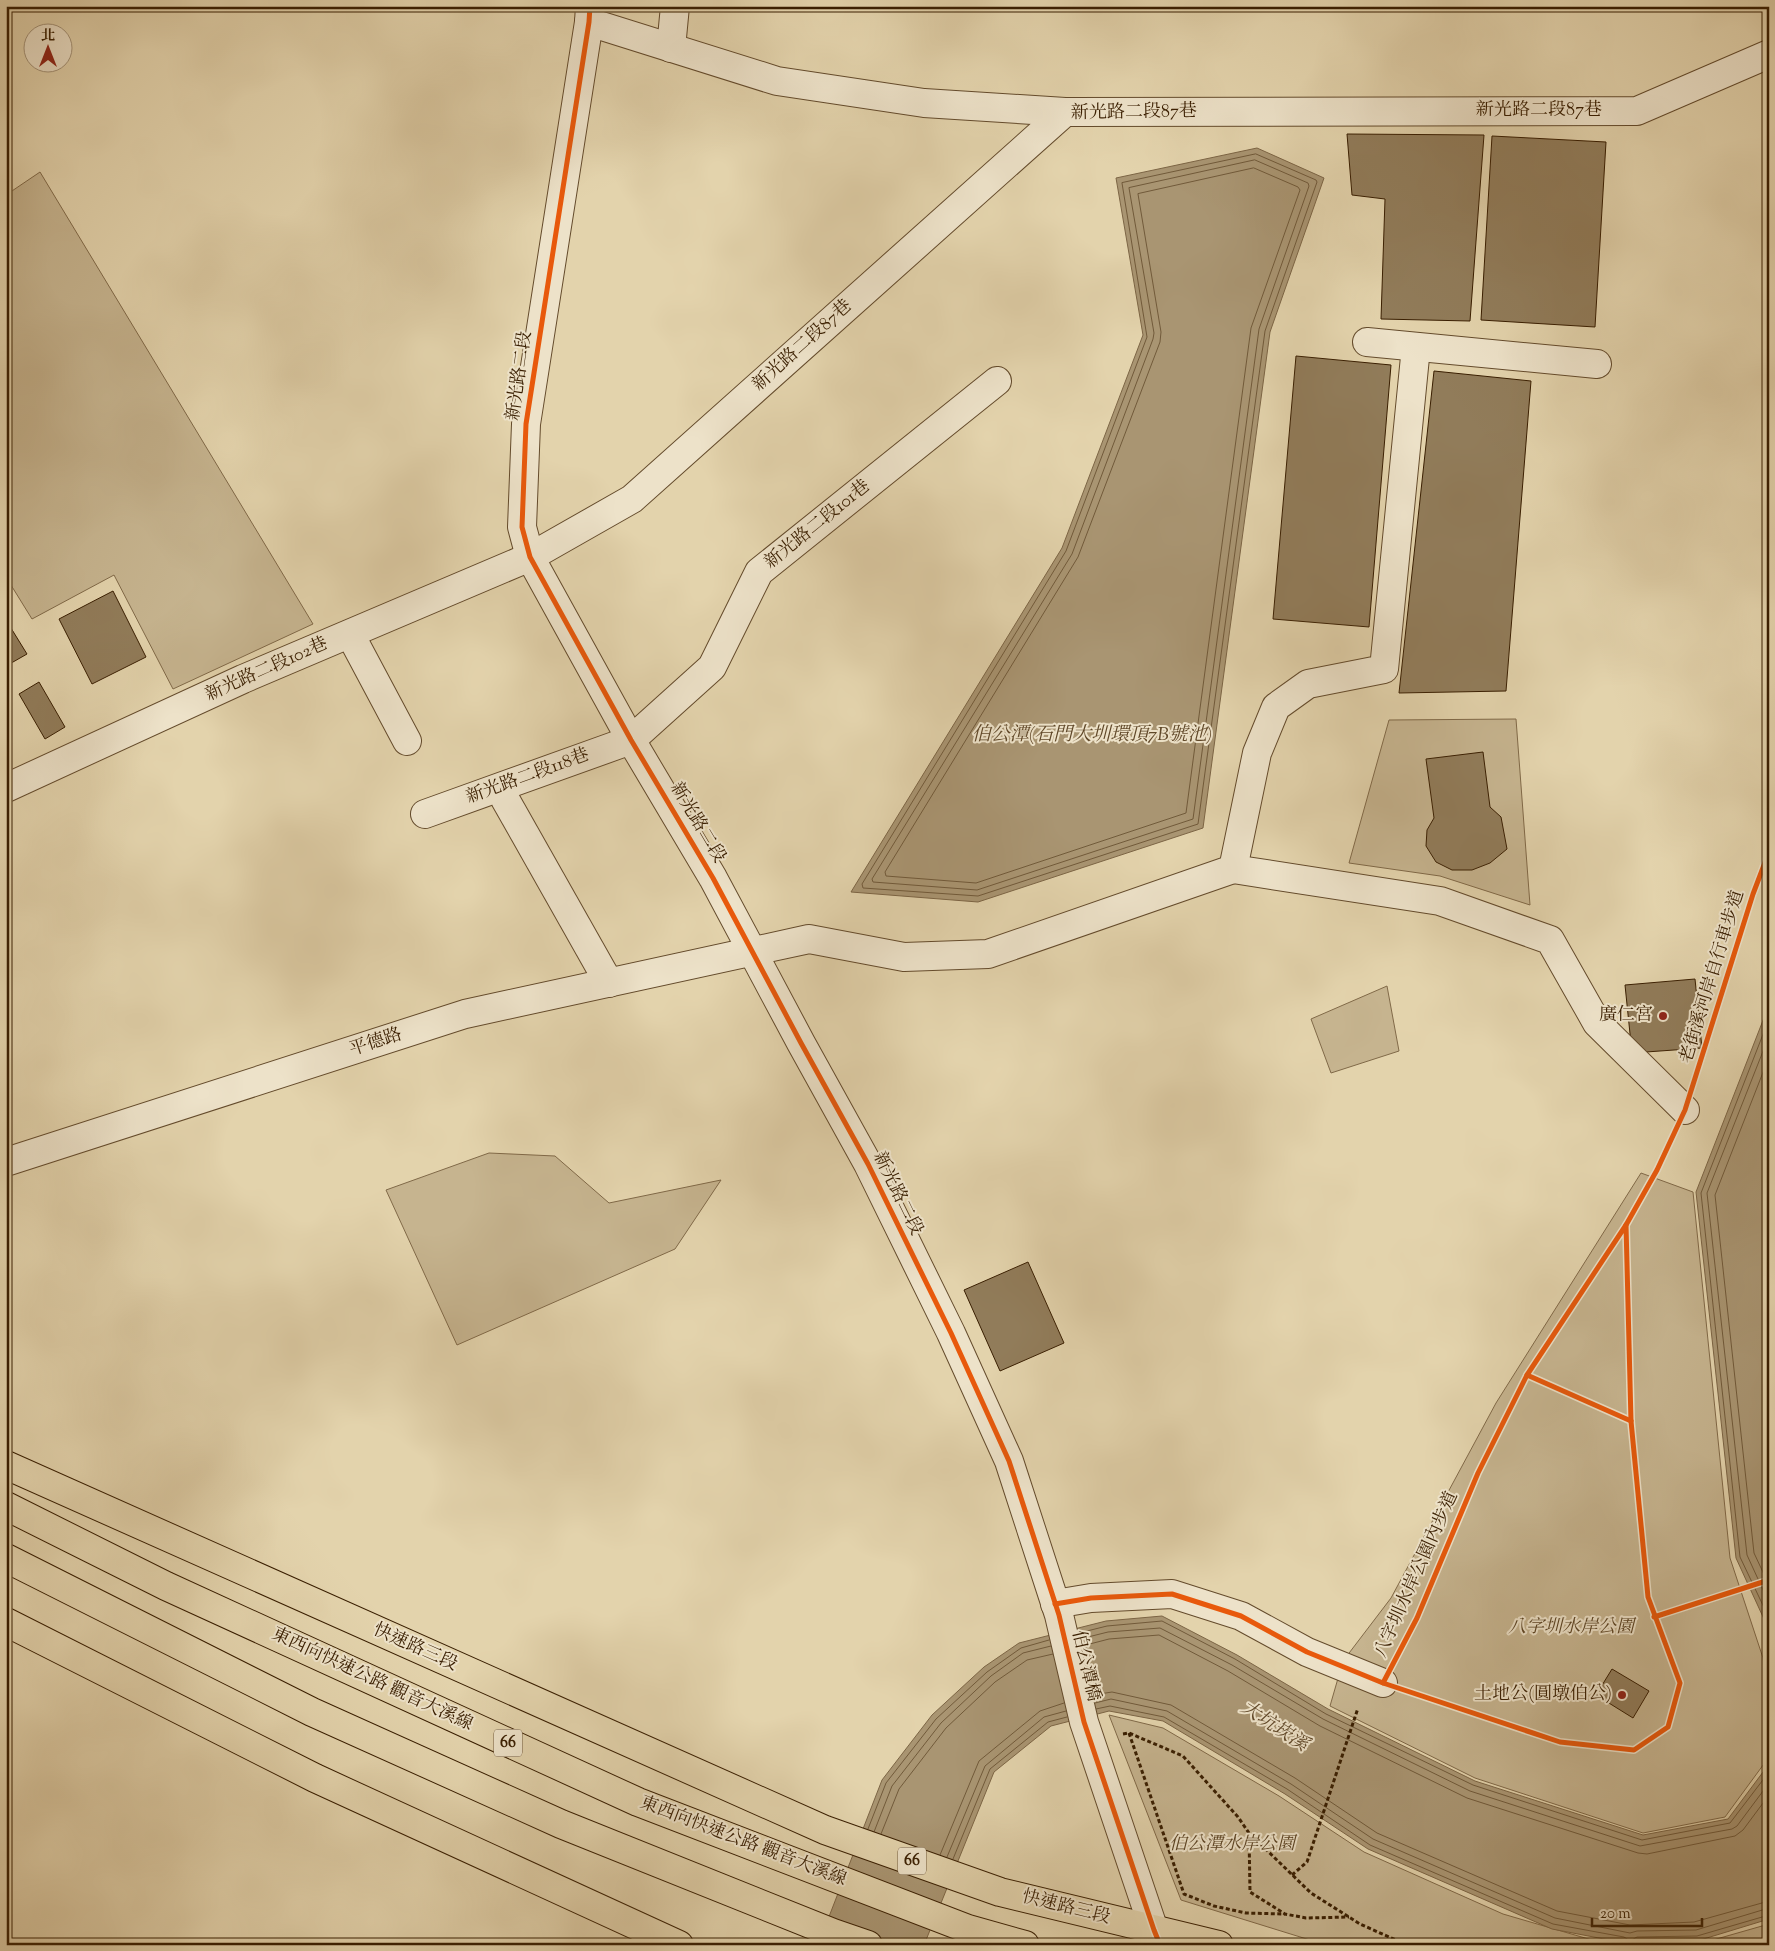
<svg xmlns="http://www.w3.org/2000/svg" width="1775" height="1951" viewBox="0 0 1775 1951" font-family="'Sorts Mill Goudy','Noto Serif TC',serif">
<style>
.green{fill:#c6b48f;stroke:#806948}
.water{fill:#a99572;stroke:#7c6545}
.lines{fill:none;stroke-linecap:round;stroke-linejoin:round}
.shore{stroke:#715a3a;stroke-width:1}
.building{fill:#917c5a;stroke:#391e01}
.minor-casing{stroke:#644b2c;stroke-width:30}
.major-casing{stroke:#391e01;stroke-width:30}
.highway-casing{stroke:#391e01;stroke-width:30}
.path{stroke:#391e01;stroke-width:3;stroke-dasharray:4 2.5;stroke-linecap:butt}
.minor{stroke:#ede2c9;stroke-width:28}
.major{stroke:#e3d3ac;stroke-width:28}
.highway{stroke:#e3d3ac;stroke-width:28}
.cycleway-casing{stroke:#ede2c9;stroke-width:8}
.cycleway{stroke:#e8590c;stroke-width:5}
.poi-dot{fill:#8f2418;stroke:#ede2c9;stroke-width:2}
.labels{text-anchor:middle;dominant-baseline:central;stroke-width:4;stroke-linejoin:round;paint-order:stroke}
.shield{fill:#ede2c9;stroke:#6f593d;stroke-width:1}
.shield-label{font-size:16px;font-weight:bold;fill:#391e01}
.street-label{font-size:18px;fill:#391e01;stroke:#ede2c9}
.poi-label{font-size:18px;fill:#391e01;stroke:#ede2c9;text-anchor:end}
.park-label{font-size:18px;font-style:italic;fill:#5c4424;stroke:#ede2c9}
.water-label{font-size:19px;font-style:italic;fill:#604829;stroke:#ede2c9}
</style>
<rect width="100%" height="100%" fill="#e3d3ac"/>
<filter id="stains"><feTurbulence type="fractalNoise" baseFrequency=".004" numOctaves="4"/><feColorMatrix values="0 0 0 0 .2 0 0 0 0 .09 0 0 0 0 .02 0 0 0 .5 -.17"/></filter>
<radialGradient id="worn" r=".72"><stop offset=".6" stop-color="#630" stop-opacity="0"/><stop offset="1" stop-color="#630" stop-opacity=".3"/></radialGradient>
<g class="green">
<path d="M40,172L313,624L173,689L114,575L32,619L6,577V195Z"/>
<path d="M1516,719L1530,905L1440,876L1349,863L1389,720Z"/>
<path d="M1387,986L1399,1051L1331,1073L1311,1019Z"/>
<path d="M489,1153L555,1156L609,1203L721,1180L675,1249L457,1345L386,1190Z"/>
<path d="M1641,1173L1693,1192L1730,1558L1763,1658L1769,1704V1757L1725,1817L1643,1833L1475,1778L1330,1706L1343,1661L1391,1598L1496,1403Z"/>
<path d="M1109,1715L1163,1728L1279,1796L1364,1852L1503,1914L1609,1945H1326L1181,1900Z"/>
<path d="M1769,1924V1945H1691L1699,1944Z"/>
</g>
<g class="water">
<path d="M1257,148L1324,178L1270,332L1203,828L978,902L851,892L1062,548L1143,335L1116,178Z"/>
<path d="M1769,1005V1630L1736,1558L1696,1192Z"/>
<path d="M1162,1616L1237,1655L1328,1709L1475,1781L1643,1835L1728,1819L1769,1764V1919L1697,1941L1625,1943L1552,1929L1368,1849L1285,1794L1163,1721L1109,1711L1051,1726L994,1772L924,1945H818L882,1780L932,1715L984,1667L1019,1643L1106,1621Z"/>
</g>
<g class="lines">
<g class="shore">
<path d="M1256,154L1316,180L1317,182L1265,331L1198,824L978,896L863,888L862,884L1066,551L1147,337L1122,183Z"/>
<path d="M1255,160L1308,183L1309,186L1259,329L1193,819L977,890L873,882L872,879L1072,554L1153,339L1154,333L1129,188Z"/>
<path d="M1254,168L1298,187L1300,190L1251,328L1186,813L976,883L886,876L885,872L1078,557L1160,342L1161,332L1138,194Z"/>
<path d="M1769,1019L1701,1193L1740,1557L1769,1618"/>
<path d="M1769,1036L1707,1193L1747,1555L1769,1603"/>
<path d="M1769,1057L1715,1195L1754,1553L1769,1585"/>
<path d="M1079,1633L1107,1626L1162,1621L1235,1659L1326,1714L1473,1785L1642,1840L1730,1823L1769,1772"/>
<path d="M1080,1639L1108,1632L1160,1628L1232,1665L1323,1719L1470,1791L1640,1846L1732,1829L1737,1826L1769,1783"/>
<path d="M1082,1646L1109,1639L1159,1635L1228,1671L1320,1726L1467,1798L1638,1853L1647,1854L1735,1836L1743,1830L1769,1795"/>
<path d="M1093,1695L1112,1692L1171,1705L1295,1778L1377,1833L1557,1911L1630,1925L1694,1922L1769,1901"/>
<path d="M1095,1703L1111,1699L1167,1711L1291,1784L1373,1839L1555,1918L1630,1933L1637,1931L1696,1930L1769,1908"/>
<path d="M1096,1709L1110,1706L1164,1717L1287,1789L1370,1845L1553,1924L1624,1937L1630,1941L1637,1937L1697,1936L1769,1915"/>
<path d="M868,1829L886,1783L936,1719L987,1672L1021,1648L1049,1640"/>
<path d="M874,1832L892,1786L941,1723L991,1676L1023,1653L1051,1646"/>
<path d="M881,1834L899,1789L946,1728L995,1682L1027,1660L1053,1654"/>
<path d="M940,1855L979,1761L1040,1711L1064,1703"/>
<path d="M947,1857L985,1766L1044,1717L1066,1711"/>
<path d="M953,1859L990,1769L1048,1722L1067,1717"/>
</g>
</g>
<g class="building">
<path d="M1347,134L1484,135L1470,321L1381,319L1385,199L1352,195Z"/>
<path d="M1492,136L1606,142L1595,327L1481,320Z"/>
<path d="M1296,356L1391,365L1369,627L1273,619Z"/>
<path d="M1434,371L1531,381L1506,691L1399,693Z"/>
<path d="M113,591L146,657L92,684L59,619Z"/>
<path d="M6,620L27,654L6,666Z"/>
<path d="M39,682L65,727L45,739L19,694Z"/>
<path d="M1483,752L1490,807L1501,817L1507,849L1490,863L1472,870H1452L1436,862L1426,846L1427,830L1434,818L1426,759Z"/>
<path d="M1695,979L1702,1048L1632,1053L1625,985Z"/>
<path d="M1028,1262L1064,1343L1000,1371L964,1290Z"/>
<path d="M1612,1669L1649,1691L1633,1718L1596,1695Z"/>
</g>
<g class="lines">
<g class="minor-casing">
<g id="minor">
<path d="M590,6L589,22L526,424L522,527L530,557L631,740L713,878L801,1043L868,1164L951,1333L1009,1461L1059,1615L1084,1722L1154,1930L1160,1945"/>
<path d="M589,22L777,81L924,103L1065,112L1637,111L1769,54"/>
<path d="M671,48L675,6"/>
<path d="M1367,342L1597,364"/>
<path d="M350,634L407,741"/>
<path d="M6,788L243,679L530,557L632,499L1065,112"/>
<path d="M505,799L609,983"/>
<path d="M425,814L631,740L712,667L759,572L997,381"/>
<path d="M1233,869L1440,901L1550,940L1597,1023L1685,1110"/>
<path d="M6,1162L465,1014L809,939L904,957L988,954L1233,869L1257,753L1276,707L1308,684L1384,669L1416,347"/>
<path d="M1055,1604L1091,1598L1172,1594L1241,1616L1307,1652L1383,1683"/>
</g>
</g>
<g class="major-casing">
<g id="major">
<path d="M6,1465L825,1830L1000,1892L1219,1945"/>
<path d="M6,1622L315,1778L679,1945"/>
</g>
</g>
<g class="highway-casing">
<g id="highway">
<path d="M6,1506L166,1586L638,1802L968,1929L1025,1945"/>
<path d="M6,1558L312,1712L561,1824L833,1933L868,1945"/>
</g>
</g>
<g class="path">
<path d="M1626,1225L1631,1421L1648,1597L1680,1683L1668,1727L1634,1750L1560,1742L1383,1683L1417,1618L1478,1473L1527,1375Z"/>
<path d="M1626,1225L1657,1170L1671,1140"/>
<path d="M1527,1375L1631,1421"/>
<path d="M1654,1617L1769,1580"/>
<path d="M1129,1733L1184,1894L1214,1906L1246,1913L1285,1914"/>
<path d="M1123,1734L1129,1733L1183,1756L1238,1817L1249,1833L1311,1893L1360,1924L1407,1945"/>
<path d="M1249,1834L1250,1892L1285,1914L1306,1918L1349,1917"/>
<path d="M1292,1875L1307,1862L1358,1708"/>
</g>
<use href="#minor" class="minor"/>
<use href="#major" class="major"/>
<use href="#highway" class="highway"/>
<g class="cycleway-casing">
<g id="cycleway">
<path d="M590,6L589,22L526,424L522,527L530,557L631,740L713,878L801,1043L868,1164L951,1333L1009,1461L1059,1615L1084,1722L1154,1930L1160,1945"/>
<path d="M1626,1225L1631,1421L1648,1597L1680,1683L1668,1727L1634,1750L1560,1742L1383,1683L1417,1618L1478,1473L1527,1375Z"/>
<path d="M1626,1225L1657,1170L1685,1110L1753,894L1769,852"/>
<path d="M1527,1375L1631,1421"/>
<path d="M1055,1604L1091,1598L1172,1594L1241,1616L1307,1652L1383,1683"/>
<path d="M1654,1617L1769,1580"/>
</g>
</g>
<use href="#cycleway" class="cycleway"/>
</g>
<g class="poi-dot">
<circle cx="1663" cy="1016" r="5"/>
<circle cx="1622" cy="1695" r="5"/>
</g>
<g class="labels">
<g class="shield">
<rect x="494" y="1729.5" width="28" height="27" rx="4"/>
<rect x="898" y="1847.5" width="28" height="27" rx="4"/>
</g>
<g class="shield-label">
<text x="508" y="1743">66</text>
<text x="912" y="1861">66</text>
</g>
<g class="street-label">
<text x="1539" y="111">新光路二段87巷</text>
<text transform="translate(1134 113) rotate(-1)">新光路二段87巷</text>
<text transform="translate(803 346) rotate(-42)">新光路二段87巷</text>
<text transform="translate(520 376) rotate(-82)">新光路二段</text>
<text transform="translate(818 525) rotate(-39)">新光路二段101巷</text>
<text transform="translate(267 670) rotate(-24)">新光路二段102巷</text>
<text transform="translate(528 777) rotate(-20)">新光路二段118巷</text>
<text transform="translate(697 823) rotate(59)">新光路二段</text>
<text transform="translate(1713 977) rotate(-73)">老街溪河岸自行車步道</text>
<text transform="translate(376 1043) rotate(-18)">平德路</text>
<text transform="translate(897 1194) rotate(64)">新光路二段</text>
<text transform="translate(1417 1575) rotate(-66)">八字圳水岸公園內步道</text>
<text transform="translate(415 1648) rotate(24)">快速路三段</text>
<text transform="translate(1085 1666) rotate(77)">伯公潭橋</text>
<text transform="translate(372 1680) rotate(25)">東西向快速公路 觀音大溪線</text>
<text transform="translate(743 1842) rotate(21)">東西向快速公路 觀音大溪線</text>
<text transform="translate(1066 1908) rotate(14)">快速路三段</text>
</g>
<g class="poi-label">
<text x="1653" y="1016">廣仁宮</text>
<text x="1612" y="1695">土地公(圓墩伯公)</text>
</g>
<g class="park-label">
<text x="1571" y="1628">八字圳水岸公園</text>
<text x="1232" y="1845">伯公潭水岸公園</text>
</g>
<g class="water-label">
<text x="1092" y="735">伯公潭(石門大圳環頂7B號池)</text>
<text transform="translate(1274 1727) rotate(33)">大坑崁溪</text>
</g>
</g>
<rect width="1775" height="1951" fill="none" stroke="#e3d3ac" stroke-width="25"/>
<rect x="8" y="8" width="1760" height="1936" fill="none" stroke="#391e01" stroke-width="2.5"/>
<rect x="12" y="12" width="1750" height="1926" fill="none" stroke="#391e01"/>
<g transform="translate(48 48)"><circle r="24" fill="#ede2c9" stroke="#a59479"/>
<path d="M0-4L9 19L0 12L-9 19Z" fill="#8f2418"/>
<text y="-8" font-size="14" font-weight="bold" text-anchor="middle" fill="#391e01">北</text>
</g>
<path d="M1592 1918v8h110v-8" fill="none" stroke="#391e01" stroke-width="2.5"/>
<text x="1600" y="1918" font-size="15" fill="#391e01" stroke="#ede2c9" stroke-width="4" paint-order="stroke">20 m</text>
<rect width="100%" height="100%" filter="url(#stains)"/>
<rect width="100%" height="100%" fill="url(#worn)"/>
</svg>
